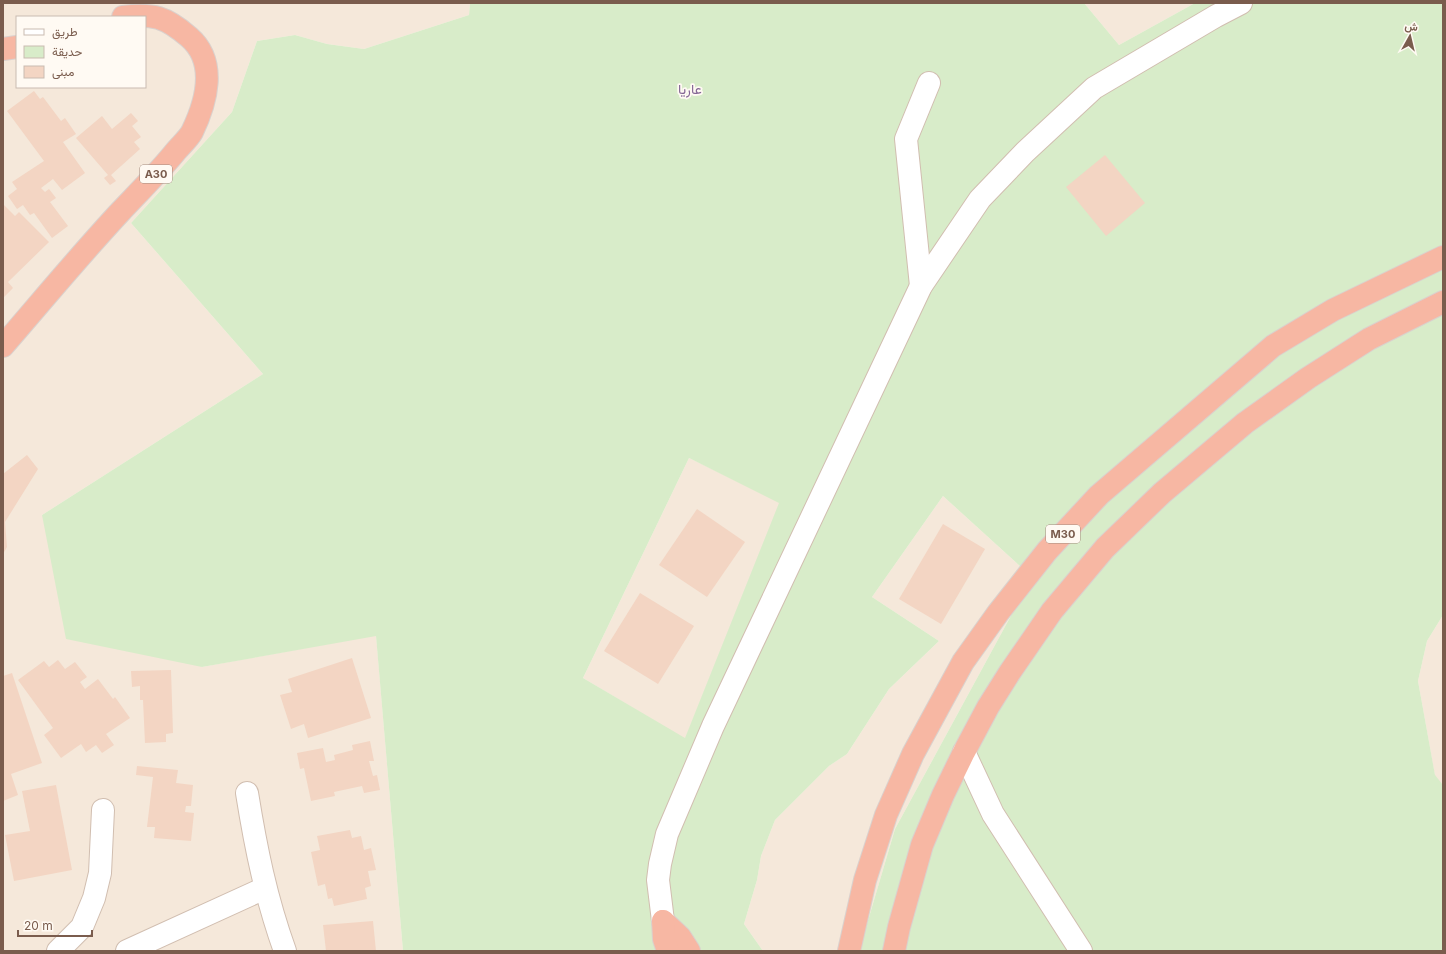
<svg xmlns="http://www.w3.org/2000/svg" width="1446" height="954" viewBox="0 0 1446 954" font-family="Inter,Vazirmatn,sans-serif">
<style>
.residential{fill:#f5e8da;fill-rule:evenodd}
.green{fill:#d8ecc9;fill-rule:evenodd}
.building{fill:#f3d5c3}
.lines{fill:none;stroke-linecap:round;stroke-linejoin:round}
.minor-casing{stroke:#d1beb0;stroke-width:24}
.highway-casing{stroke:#dad1cd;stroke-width:24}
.minor{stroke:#fff;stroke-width:22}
.highway{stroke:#f7b7a3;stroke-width:22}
.labels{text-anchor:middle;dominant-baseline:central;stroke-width:3.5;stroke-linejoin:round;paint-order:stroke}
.shield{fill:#fffaf3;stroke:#a28b7f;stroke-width:1}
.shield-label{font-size:11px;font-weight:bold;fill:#7a5c4d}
.quarter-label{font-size:14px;fill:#846695;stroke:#fffaf3}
</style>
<rect width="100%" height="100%" fill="#fdf6ec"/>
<g class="residential">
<path d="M3,3H470L469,15L364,49L327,44L295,35L257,41L232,112L131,223L263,374L42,515L202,667L376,635L403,951H3ZM17,17H145V87H17Z"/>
<path d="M1084,3H1195L1119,45Z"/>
<path d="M689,458L780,502L685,739L583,678Z"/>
<path d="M943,496L1032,577L895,829L859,951H763L744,924L757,880L761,856L775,820L829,766L847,754L889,689L939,641L872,597Z"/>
<path d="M1443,615V785L1435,776L1418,681L1427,641Z"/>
</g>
<path class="green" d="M470,3H1084L1119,45L1195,3H1443V615L1427,641L1418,681L1435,775L1443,785V951H859L895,829L1032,577L943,496L872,597L939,641L889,689L847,754L829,766L775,820L761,856L757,880L744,924L763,951H403L376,636L202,667L66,639L42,515L263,374L131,223L232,112L257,41L295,35L327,44L364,49L469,15ZM689,458L779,503L685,738L583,678Z"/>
<g class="building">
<path d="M34,91L40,99L43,97L61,121L65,118L76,134L63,142L85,173L62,190L53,179L41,188L45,192L49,189L56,198L50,202L68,226L52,238L34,213L30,215L23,205L17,209L8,196L17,189L12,182L44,161L7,111Z"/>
<path d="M131,113L138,121L132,126L141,137L134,142L140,149L111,175L116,181L110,185L104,178L108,175L76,138L102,116L112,129Z"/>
<path d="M1105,155L1145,203L1106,236L1066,187Z"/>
<path d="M3,204L15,216L19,212L49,242L8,282L13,288L3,298Z"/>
<path d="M27,455L38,469L5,522L7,547L3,554V474Z"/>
<path d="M697,509L745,542L707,597L659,565Z"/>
<path d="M943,524L985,549L941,624L899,599Z"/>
<path d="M640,593L694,626L658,684L604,651Z"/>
<path d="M352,658L371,718L308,738L304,724L291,729L280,695L292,692L288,679Z"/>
<path d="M58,660L65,669L75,662L87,677L80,682L85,689L98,679L113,699L115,697L130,718L106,734L114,745L102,753L96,745L86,752L81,744L61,758L44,735L53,728L18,680L44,661L49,667Z"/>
<path d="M171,670L173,733L166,734V742L145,743L143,700H140V686L132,687L131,671Z"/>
<path d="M12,673L42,763L11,774L18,795L3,801V676Z"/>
<path d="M370,741L374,761H369L373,776L377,775L380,790L364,793L362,786L334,792L335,796L311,801L304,768L300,769L297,753L323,748L326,762L335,760L334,755L353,750L352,745Z"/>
<path d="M137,766L178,770L176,783L193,785L191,806H186L185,812L194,813L191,841L154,838L155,827H147L153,777L136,775Z"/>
<path d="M56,785L72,870L14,881L5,835L30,831L22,791Z"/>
<path d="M350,830L352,838L361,836L364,850L371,848L376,870L368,871L371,886L365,888L367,899L334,906L332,898L328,899L325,884L318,886L311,852L320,850L317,836Z"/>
<path d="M373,921L376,951H326L323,925Z"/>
</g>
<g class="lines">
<g class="minor-casing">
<g id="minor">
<path d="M921,286L906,139L929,83"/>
<path d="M964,752L993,814L1081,951"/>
<path d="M247,793C256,849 266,898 285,951"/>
<path d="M663,921L658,880L660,864L667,834L713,726L921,286L980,199L1025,152L1094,88L1216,16L1241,3"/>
<path d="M58,951L82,927L94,898L100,873L103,810"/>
<path d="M127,951L265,888"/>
</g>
</g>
<g class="highway-casing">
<g id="highway">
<path d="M3,49L17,47"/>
<path d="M3,346C42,301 80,255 121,211C139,192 159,172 176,151C181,145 188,139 192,132C206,103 218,62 189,37C166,17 153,13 123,17"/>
<path d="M663,921L680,937L689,951"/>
<path d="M663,921L664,939L668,951"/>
<path d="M849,951L865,880L886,815L913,754L963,662L998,613L1047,551L1099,495L1273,346L1333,310L1443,257"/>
<path d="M894,951L899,927L922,845L943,795L964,752L988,707L1010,672L1052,611L1105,548L1162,493L1245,423L1308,378L1369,339L1443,302"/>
</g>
</g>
<use href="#minor" class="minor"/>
<use href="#highway" class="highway"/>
</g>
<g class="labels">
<g class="shield">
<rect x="140" y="165" width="32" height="18" rx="3"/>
<rect x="1046" y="525" width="34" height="18" rx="3"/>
</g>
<g class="shield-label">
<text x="156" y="174">A30</text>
<text x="1063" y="534">M30</text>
</g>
<g class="quarter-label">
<text x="690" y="88">عاريا</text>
</g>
</g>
<rect width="1446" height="954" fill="none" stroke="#7a5c4d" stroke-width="8"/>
<rect x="16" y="16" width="130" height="72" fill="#fffaf3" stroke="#cabbb1"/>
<rect x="24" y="29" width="20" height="6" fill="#ffffff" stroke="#cabbb1"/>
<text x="52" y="36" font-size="12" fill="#7a5c4d">طريق</text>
<rect x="24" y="46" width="20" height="12" fill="#d8ecc9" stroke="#cabbb1"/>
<text x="52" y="56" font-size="12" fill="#7a5c4d">حديقة</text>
<rect x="24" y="66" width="20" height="12" fill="#f3d5c3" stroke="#cabbb1"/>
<text x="52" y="76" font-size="12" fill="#7a5c4d">مبنى</text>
<g transform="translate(1410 36) rotate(8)" stroke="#fffaf3" stroke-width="3" paint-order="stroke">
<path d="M0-3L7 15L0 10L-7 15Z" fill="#7a5c4d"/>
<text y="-6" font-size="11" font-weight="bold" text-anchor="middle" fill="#7a5c4d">ش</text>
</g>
<path d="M18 930v6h74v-6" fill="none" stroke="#7a5c4d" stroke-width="2"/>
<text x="24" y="930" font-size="12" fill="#7a5c4d" stroke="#fffaf3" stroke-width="3" paint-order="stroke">20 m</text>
</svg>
